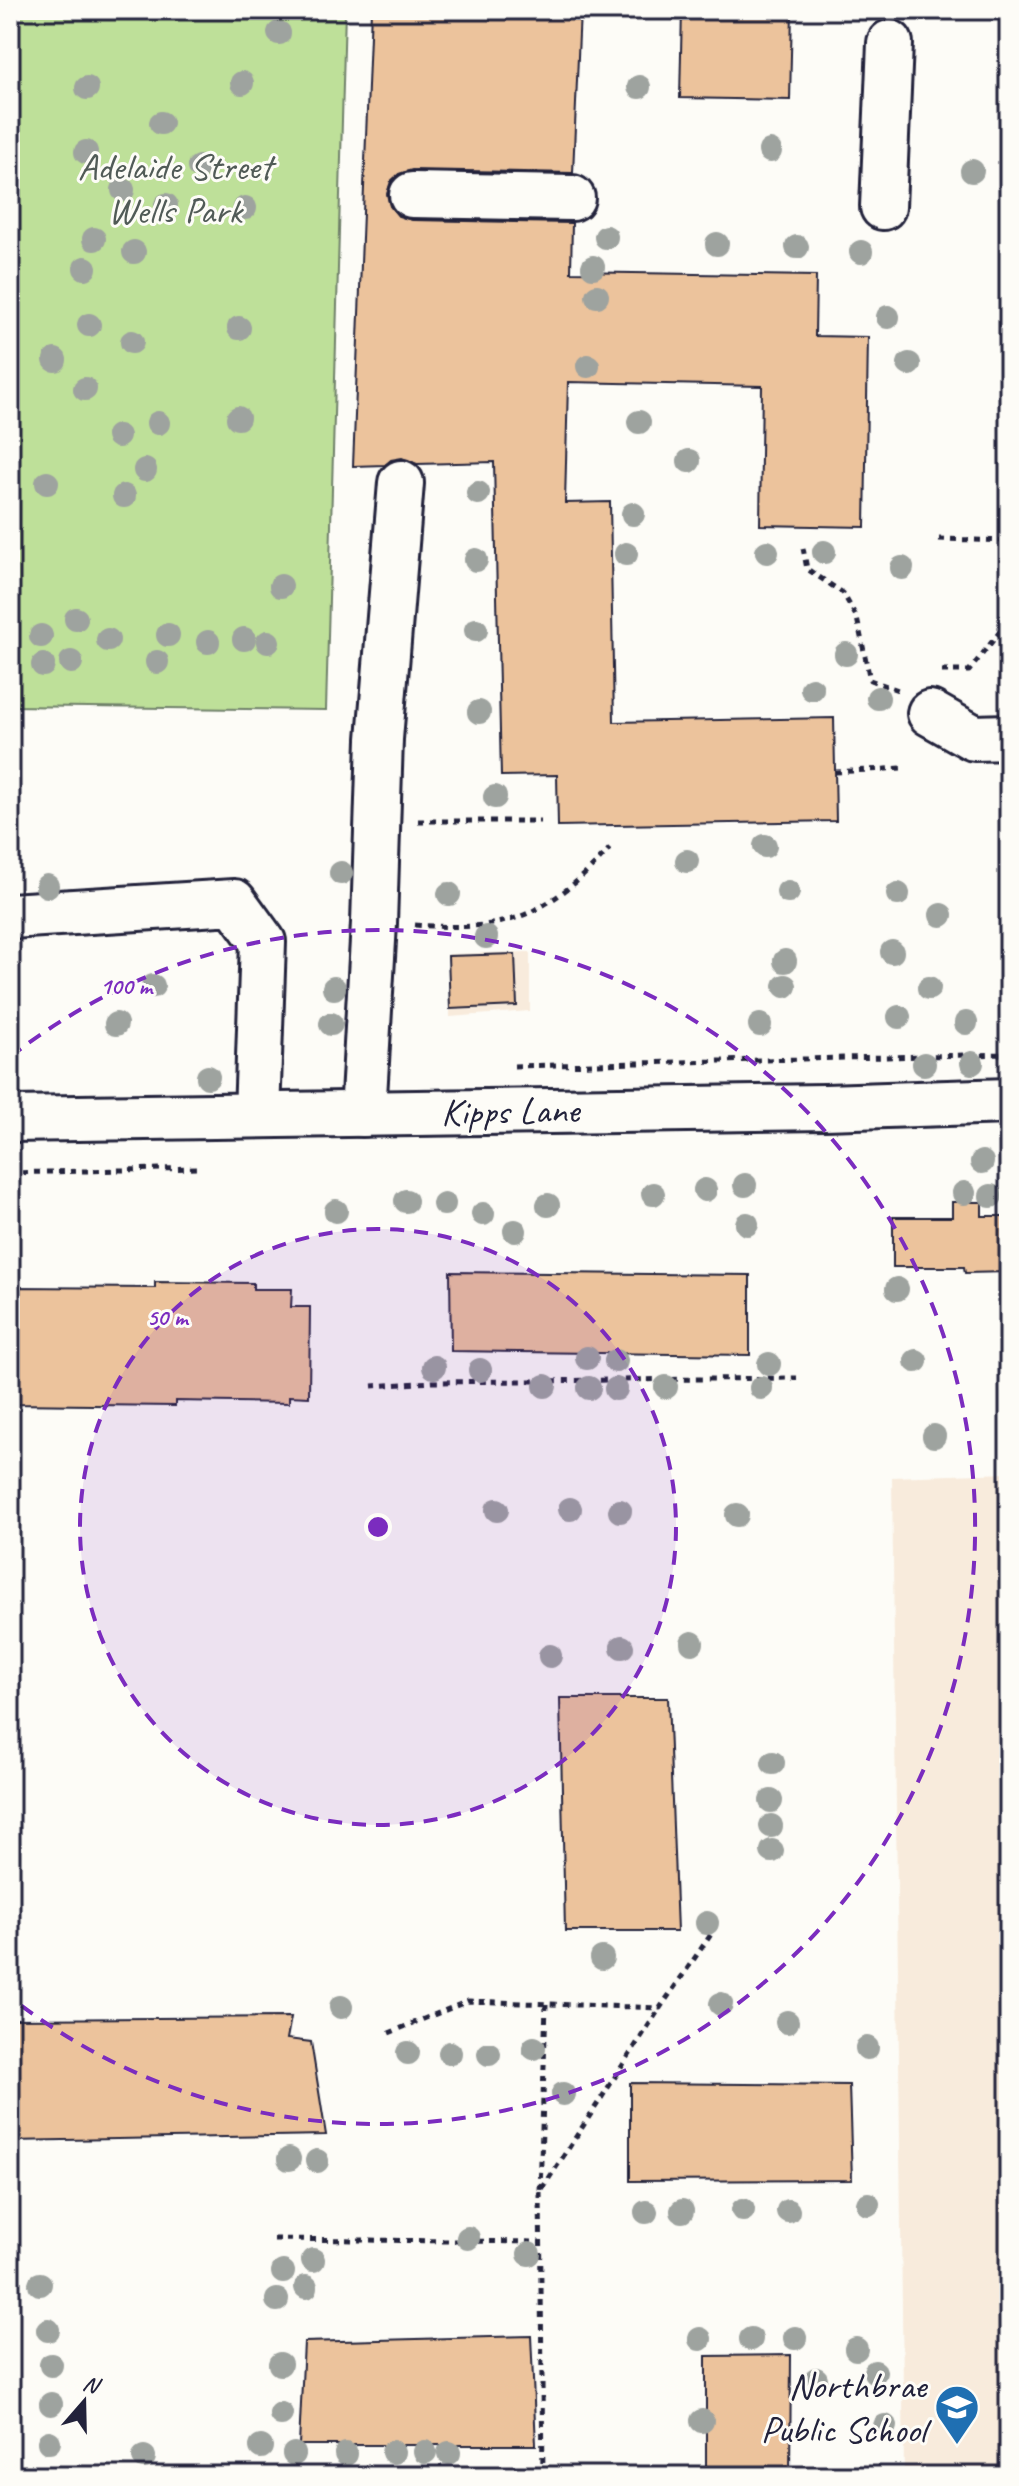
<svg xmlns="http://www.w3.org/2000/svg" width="1019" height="2486" viewBox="0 0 1019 2486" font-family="Caveat,sans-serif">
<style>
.built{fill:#f8ebdc}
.green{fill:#bee099;stroke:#70816a;stroke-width:2}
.building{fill:#ecc39c;stroke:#22223b;stroke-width:2}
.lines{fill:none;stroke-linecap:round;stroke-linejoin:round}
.minor-casing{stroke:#22223b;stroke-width:50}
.path{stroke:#22223b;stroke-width:5;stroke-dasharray:6 6;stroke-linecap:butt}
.minor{stroke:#fdfcf7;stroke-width:44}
.tree{fill:#9ea39f}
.ring{fill:none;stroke:#7b2cbf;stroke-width:4;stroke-dasharray:14 10}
.labels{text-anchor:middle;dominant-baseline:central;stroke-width:6;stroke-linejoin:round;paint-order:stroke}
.park-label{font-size:38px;fill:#515b57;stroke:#fdfcf7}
.street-label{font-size:38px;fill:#22223b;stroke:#fdfcf7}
.poi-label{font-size:38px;fill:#22223b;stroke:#fdfcf7;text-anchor:end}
.centre{fill:#7b2cbf;stroke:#fdfcf7;stroke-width:4}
.ring-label{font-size:24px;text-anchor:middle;font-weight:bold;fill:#7b2cbf;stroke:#fdfcf7;stroke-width:6;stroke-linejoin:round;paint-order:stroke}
</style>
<rect width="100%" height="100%" fill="#fdfcf7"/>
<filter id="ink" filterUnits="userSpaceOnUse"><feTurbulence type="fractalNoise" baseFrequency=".0125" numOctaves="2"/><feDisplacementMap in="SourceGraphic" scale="16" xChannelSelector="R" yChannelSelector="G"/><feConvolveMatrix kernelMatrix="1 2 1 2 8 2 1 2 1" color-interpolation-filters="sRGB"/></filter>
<g filter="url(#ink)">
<g class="built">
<path d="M530,952V1011L450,1017L449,954Z"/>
<path d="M1009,1473V2476H904L892,1477Z"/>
</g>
<path class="green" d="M10,10H345L326,710L10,706Z"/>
<g class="building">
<path d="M371,10H580L573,173L412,170L399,174L391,181L387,194L390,206L398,216L412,220L572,223L571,272L816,276L815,336L868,337L865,527L760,525L762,386L568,382L565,503L610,502L614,722L834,718L836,821L558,826L557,775L501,776L494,462L417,464L402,458L391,460L385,465L353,466Z"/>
<path d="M682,10H792L790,100L680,98Z"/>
<path d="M515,954L517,1006L450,1009L448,956Z"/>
<path d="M952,1202H982V1216H1009V1272L965,1273L964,1267H893V1217H952Z"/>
<path d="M450,1272L750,1275V1355L451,1351Z"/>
<path d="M155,1282L253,1283V1289H292L291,1307H310L309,1397L289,1396V1403L175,1401V1406L10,1404V1287L155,1288Z"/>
<path d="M560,1698H668L677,1931H565Z"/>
<path d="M291,2017L287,2039L311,2042L326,2135L10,2141V2019Z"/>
<path d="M630,2083L849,2085L852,2180L630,2181Z"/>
<path d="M531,2336L536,2445H299L304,2342Z"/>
<path d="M791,2355L790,2476H706V2356Z"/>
</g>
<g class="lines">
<g class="minor-casing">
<g id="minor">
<path d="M412,195L572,198"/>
<path d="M883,207L890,43"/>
<path d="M930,713L974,738L1009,737"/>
<path d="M10,916L234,902L263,942L257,1115"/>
<path d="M363,1114L374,923L380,739L401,483"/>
<path d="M10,1119L825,1107L1009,1101"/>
</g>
</g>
<g class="path">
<path d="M939,539L1009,541"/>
<path d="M803,548L807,569L843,593L857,618L870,680L898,690"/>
<path d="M942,671H969L1009,620"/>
<path d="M835,772L902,768"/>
<path d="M418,821H540"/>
<path d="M415,925C442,927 475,928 502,922C545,912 582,880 610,848"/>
<path d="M514,1066L1009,1054"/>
<path d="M10,1173L197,1168"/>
<path d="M372,1386L433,1382L797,1378"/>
<path d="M546,2004L540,2192L660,2008"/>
<path d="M389,2033L468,2001L660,2008L712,1933"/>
<path d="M540,2192L543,2476"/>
<path d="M274,2239L540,2242"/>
</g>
<use href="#minor" class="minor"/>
</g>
<g class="tree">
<circle cx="279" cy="33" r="12"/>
<circle cx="242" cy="83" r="12"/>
<circle cx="639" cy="87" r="12"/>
<circle cx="87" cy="88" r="12"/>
<circle cx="161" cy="123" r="12"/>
<circle cx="770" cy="151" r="12"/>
<circle cx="86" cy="152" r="12"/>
<circle cx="199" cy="167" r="12"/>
<circle cx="972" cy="171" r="12"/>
<circle cx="123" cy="190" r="12"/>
<circle cx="166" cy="205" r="12"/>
<circle cx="245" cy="208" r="12"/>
<circle cx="606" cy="237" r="12"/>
<circle cx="94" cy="239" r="12"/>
<circle cx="717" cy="244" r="12"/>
<circle cx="797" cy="247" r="12"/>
<circle cx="134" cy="252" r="12"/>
<circle cx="861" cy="252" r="12"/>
<circle cx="593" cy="267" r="12"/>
<circle cx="85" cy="268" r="12"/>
<circle cx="597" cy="296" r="12"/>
<circle cx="888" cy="317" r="12"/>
<circle cx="89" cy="325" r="12"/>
<circle cx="239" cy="328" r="12"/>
<circle cx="132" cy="342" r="12"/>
<circle cx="55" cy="360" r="12"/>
<circle cx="909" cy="364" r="12"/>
<circle cx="588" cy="366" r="12"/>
<circle cx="85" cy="389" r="12"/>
<circle cx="238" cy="418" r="12"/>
<circle cx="639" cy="422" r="12"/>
<circle cx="158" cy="423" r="12"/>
<circle cx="118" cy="436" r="12"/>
<circle cx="689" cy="461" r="12"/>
<circle cx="145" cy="470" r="12"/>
<circle cx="47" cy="483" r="12"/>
<circle cx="478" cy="493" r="12"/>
<circle cx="124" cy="496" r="12"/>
<circle cx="633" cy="514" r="12"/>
<circle cx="767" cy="552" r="12"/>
<circle cx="824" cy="552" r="12"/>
<circle cx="626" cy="554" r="12"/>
<circle cx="476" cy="560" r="12"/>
<circle cx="902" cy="568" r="12"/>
<circle cx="281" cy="586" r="12"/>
<circle cx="76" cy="619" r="12"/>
<circle cx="476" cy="630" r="12"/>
<circle cx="168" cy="635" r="12"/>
<circle cx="41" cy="636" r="12"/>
<circle cx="244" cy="639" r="12"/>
<circle cx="108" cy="640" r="12"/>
<circle cx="208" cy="642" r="12"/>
<circle cx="268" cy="642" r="12"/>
<circle cx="846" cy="654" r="12"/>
<circle cx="71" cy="662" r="12"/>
<circle cx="157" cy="662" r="12"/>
<circle cx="43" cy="665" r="12"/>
<circle cx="812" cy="689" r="12"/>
<circle cx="878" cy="698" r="12"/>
<circle cx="479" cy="712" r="12"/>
<circle cx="495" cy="797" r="12"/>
<circle cx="765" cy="846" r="12"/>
<circle cx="687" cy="861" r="12"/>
<circle cx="341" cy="873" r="12"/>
<circle cx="47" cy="886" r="12"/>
<circle cx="788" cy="892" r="12"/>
<circle cx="449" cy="894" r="12"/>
<circle cx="898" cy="894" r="12"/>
<circle cx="941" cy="915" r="12"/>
<circle cx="486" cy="937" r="12"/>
<circle cx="892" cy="952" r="12"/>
<circle cx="785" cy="961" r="12"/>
<circle cx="153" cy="986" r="12"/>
<circle cx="785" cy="986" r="12"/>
<circle cx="334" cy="988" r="12"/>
<circle cx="929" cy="988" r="12"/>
<circle cx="899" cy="1017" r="12"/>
<circle cx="966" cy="1023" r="12"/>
<circle cx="116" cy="1024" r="12"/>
<circle cx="331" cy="1024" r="12"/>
<circle cx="760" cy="1025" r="12"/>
<circle cx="972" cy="1063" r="12"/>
<circle cx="924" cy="1064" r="12"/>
<circle cx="208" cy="1077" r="12"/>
<circle cx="982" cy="1162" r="12"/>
<circle cx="745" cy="1185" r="12"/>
<circle cx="705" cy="1190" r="12"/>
<circle cx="964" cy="1193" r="12"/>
<circle cx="653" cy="1194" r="12"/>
<circle cx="991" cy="1196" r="12"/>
<circle cx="406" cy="1201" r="12"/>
<circle cx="444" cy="1204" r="12"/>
<circle cx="548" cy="1205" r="12"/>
<circle cx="336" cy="1211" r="12"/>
<circle cx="483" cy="1214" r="12"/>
<circle cx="747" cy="1224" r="12"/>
<circle cx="515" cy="1231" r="12"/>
<circle cx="897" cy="1289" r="12"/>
<circle cx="587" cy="1358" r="12"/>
<circle cx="616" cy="1361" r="12"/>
<circle cx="916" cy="1361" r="12"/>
<circle cx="769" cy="1364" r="12"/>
<circle cx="434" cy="1367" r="12"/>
<circle cx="480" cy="1370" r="12"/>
<circle cx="545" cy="1386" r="12"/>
<circle cx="666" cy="1387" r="12"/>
<circle cx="589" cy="1388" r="12"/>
<circle cx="761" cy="1388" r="12"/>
<circle cx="616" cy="1389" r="12"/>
<circle cx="934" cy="1436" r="12"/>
<circle cx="570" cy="1509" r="12"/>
<circle cx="497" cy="1510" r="12"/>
<circle cx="620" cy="1511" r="12"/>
<circle cx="737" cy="1515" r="12"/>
<circle cx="692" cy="1643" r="12"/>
<circle cx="622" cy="1647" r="12"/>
<circle cx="550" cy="1656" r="12"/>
<circle cx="773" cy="1763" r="12"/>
<circle cx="771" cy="1801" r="12"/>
<circle cx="771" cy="1826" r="12"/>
<circle cx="772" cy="1851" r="12"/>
<circle cx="707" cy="1923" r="12"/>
<circle cx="602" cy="1958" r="12"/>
<circle cx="721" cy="2004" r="12"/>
<circle cx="341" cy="2007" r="12"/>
<circle cx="787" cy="2022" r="12"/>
<circle cx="534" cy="2048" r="12"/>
<circle cx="867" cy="2048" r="12"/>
<circle cx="408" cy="2053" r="12"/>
<circle cx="450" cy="2053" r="12"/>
<circle cx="489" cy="2054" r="12"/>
<circle cx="563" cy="2094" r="12"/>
<circle cx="289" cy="2159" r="12"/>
<circle cx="317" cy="2161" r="12"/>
<circle cx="868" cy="2204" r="12"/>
<circle cx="743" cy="2210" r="12"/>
<circle cx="682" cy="2211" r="12"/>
<circle cx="788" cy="2211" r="12"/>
<circle cx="646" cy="2212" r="12"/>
<circle cx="468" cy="2238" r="12"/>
<circle cx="529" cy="2254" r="12"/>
<circle cx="313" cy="2260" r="12"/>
<circle cx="283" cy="2272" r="12"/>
<circle cx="40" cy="2284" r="12"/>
<circle cx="306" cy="2287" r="12"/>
<circle cx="277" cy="2300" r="12"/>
<circle cx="48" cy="2330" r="12"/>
<circle cx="795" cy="2338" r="12"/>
<circle cx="700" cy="2339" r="12"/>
<circle cx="751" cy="2339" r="12"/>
<circle cx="856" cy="2349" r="12"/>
<circle cx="280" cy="2364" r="12"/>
<circle cx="51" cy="2365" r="12"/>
<circle cx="875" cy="2372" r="12"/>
<circle cx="816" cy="2379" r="12"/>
<circle cx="51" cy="2404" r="12"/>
<circle cx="281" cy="2414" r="12"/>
<circle cx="702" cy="2421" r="12"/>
<circle cx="885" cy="2426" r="12"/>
<circle cx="49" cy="2442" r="12"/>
<circle cx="261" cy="2447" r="12"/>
<circle cx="393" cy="2452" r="12"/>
<circle cx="425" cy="2452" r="12"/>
<circle cx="449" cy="2453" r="12"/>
<circle cx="294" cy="2454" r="12"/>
<circle cx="346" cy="2454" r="12"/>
<circle cx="144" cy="2457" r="12"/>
</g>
</g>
<circle cx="378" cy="1527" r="298" fill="#7b2cbf" fill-opacity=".12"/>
<g class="ring">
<circle cx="378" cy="1527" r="298"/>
<path d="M10 1057A597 597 0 1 1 10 1997"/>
</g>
<defs>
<g id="school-pin" transform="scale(2.3)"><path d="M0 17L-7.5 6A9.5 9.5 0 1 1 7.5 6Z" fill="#1f6fb2" stroke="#fdfcf7"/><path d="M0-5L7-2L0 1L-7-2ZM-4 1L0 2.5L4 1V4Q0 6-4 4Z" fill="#fff"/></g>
</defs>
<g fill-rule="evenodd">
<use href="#school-pin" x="957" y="2407"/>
</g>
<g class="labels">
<g class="park-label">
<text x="175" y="166">Adelaide Street<tspan x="175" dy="44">Wells Park</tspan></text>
</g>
<g class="street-label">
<text transform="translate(510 1111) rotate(-1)">Kipps Lane</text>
</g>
<g class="poi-label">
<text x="926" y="2385">Northbrae<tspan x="926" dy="44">Public School</tspan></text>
</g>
</g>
<circle cx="378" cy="1527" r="12" class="centre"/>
<g class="ring-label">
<text x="126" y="994">100 m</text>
<text x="167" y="1325">50 m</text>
</g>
<rect width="1019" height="2486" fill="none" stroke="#fdfcf7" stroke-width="40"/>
<rect x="20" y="20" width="979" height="2446" fill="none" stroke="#22223b" stroke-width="3" filter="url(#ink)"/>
<g transform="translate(84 2402) rotate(20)" stroke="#fdfcf7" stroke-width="6" paint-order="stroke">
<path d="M0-6L14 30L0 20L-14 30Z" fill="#22223b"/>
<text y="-12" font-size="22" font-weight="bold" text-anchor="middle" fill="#22223b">N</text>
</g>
</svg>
